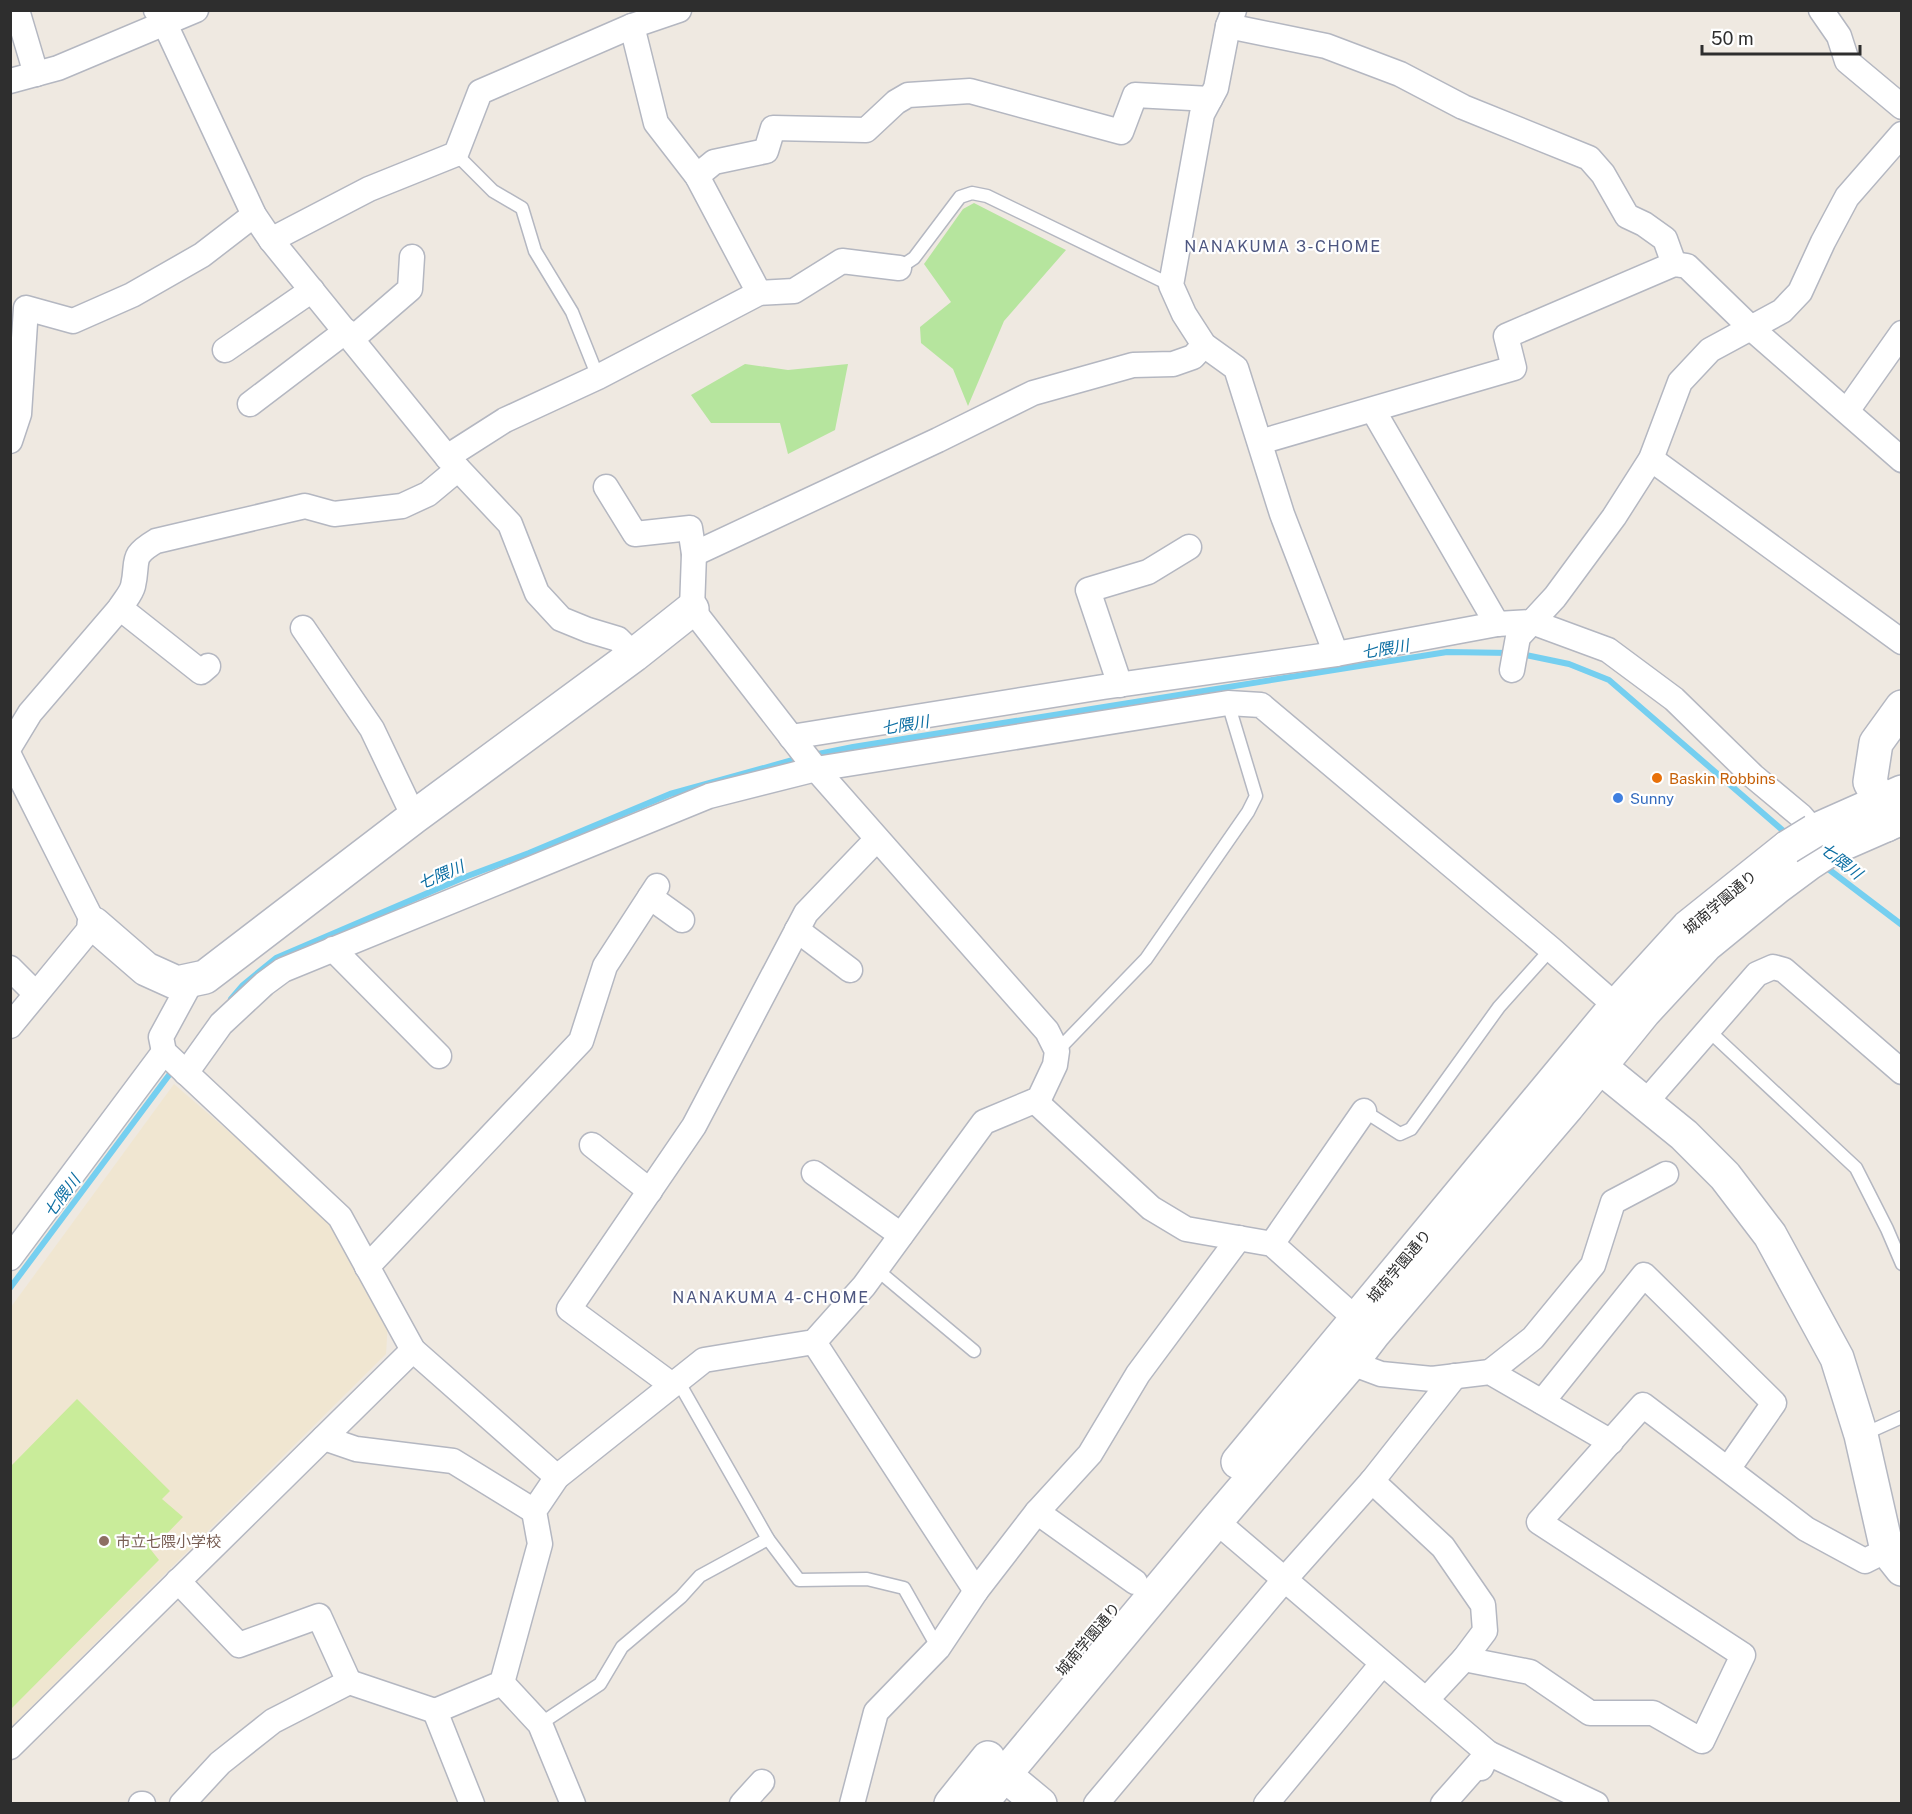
<svg xmlns="http://www.w3.org/2000/svg" width="1912" height="1814" viewBox="0 0 1912 1814" font-family="'Public Sans','Noto Sans JP',sans-serif">
<style>
.education{fill:#f0e6d1}
.green{fill:#b6e59e}
.pitch{fill:#c9ec9a}
.lines{fill:none;stroke-linecap:round;stroke-linejoin:round}
.stream{stroke:#75cff0;stroke-width:6}
.lane-casing{stroke:#b4b7c1;stroke-width:15}
.street-casing{stroke:#b4b7c1;stroke-width:27}
.secondary-casing{stroke:#b4b7c1;stroke-width:36}
.lane{stroke:#fff;stroke-width:12}
.street{stroke:#fff;stroke-width:24}
.secondary{stroke:#fff;stroke-width:33}
.secondary-bridge-casing{stroke:#b4b7c1;stroke-width:36;stroke-linecap:butt}
.secondary-bridge{stroke:#fff;stroke-width:33}
.food-dot{fill:#e8710a;stroke:#fff;stroke-width:2}
.shop-dot{fill:#3f7fe0;stroke:#fff;stroke-width:2}
.education-dot{fill:#8d6e63;stroke:#fff;stroke-width:2}
.labels{text-anchor:middle;dominant-baseline:central;stroke-width:4.5;stroke-linejoin:round;paint-order:stroke}
.food-label{font-size:15px;fill:#c56008;stroke:#fff;text-anchor:start}
.shop-label{font-size:15px;fill:#366cbe;stroke:#fff;text-anchor:start}
.street-label{font-size:15px;fill:#2e2e2e;stroke:#fff}
.education-label{font-size:15px;fill:#785e54;stroke:#fff;text-anchor:start}
.neighbourhood-label{font-size:16px;letter-spacing:1.5px;fill:#4d5680;stroke:#fff}
.water-label{font-size:16px;font-style:italic;fill:#0d6fa3;stroke:#fff}
</style>
<rect width="100%" height="100%" fill="#efe9e1"/>
<path class="education" d="M174,1084L322,1212L388,1321L386,1354L11,1727V1307Z"/>
<g class="green">
<path d="M974,203L1066,250L1004,321L968,406L953,369L921,343L920,327L951,302L924,264L963,209Z"/>
<path d="M745,364L788,370L848,364L835,430L788,454L780,423H711L691,395Z"/>
</g>
<path class="pitch" d="M77,1399L170,1491L162,1499L183,1517L151,1550L159,1560L11,1709V1466Z"/>
<g class="lines">
<g class="stream">
<path d="M1521,654L1569,664L1609,680L1788,835"/>
<path d="M813,755L853,747L1447,652L1511,653"/>
<path d="M1823,865L1902,925"/>
<path d="M231,999L243,985L276,958L465,877L529,853L670,794L800,758"/>
<path d="M10,1288L175,1067"/>
</g>
<g class="lane-casing">
<g id="lane">
<path d="M456,154L493,191L522,208L535,251L572,312L598,377"/>
<path d="M899,268L914,258L960,197L972,193L987,196L1171,285"/>
<path d="M1708,1030L1856,1168L1887,1229L1902,1264"/>
<path d="M1057,1051L1146,959L1248,812L1256,796L1228,703"/>
<path d="M1364,1111L1400,1134L1411,1129L1499,1007L1551,949"/>
<path d="M876,1269L974,1351"/>
<path d="M678,1381L768,1539L799,1580L867,1579L904,1588L938,1648"/>
<path d="M1862,1435L1902,1417"/>
<path d="M540,1724L600,1684L622,1647L681,1597L700,1576L768,1539"/>
</g>
</g>
<g class="street-casing">
<g id="street">
<path d="M17,10L36,74"/>
<path d="M156,10L165,24L254,215L271,240L447,457L510,524L537,593L561,619L588,630L618,639L634,655"/>
<path d="M1234,10L1228,26L1216,88L1202,114L1171,285L1184,314L1204,345L1236,368L1282,514L1336,654"/>
<path d="M1821,10L1839,36L1847,61L1902,107"/>
<path d="M632,26L656,123L697,176L759,293"/>
<path d="M1228,26L1326,46L1400,74L1463,107L1589,158L1603,174L1627,216L1644,224L1665,239L1674,264"/>
<path d="M10,81L58,68L196,10"/>
<path d="M697,176L714,162L766,151L773,128L866,130L896,102L908,95L970,91L1121,132L1135,95L1210,99"/>
<path d="M271,240L369,189L456,154L480,92L632,26L679,10"/>
<path d="M352,339L410,289L412,257"/>
<path d="M225,350L312,290"/>
<path d="M250,404L346,331"/>
<path d="M1373,410L1497,624"/>
<path d="M1847,411L1902,333"/>
<path d="M10,441L19,414L26,308L73,321L132,295L202,255L254,215"/>
<path d="M1260,442L1514,368L1506,336L1674,264L1687,266L1751,328L1902,460"/>
<path d="M447,457L505,420L598,377L759,293L794,291L842,261L899,268"/>
<path d="M1651,459L1902,642"/>
<path d="M694,554L938,440L1033,393L1133,365L1173,364L1193,357L1204,345"/>
<path d="M120,608L201,672L208,666"/>
<path d="M303,628L372,729L414,817"/>
<path d="M1512,670L1518,637L1555,597L1614,517L1651,459L1680,382L1710,350L1782,311L1800,292L1823,242L1847,197L1902,134"/>
<path d="M1120,685L1088,590L1148,572L1189,547"/>
<path d="M791,737L1103,687L1336,654L1497,624L1532,622L1608,650L1674,699L1753,776L1801,816L1814,831"/>
<path d="M10,746L30,713L120,608C124,601 131,594 133,586C139,560 129,557 156,541L305,506L334,514L402,506L428,494L458,469"/>
<path d="M10,757L94,924L10,1026"/>
<path d="M650,897L682,920"/>
<path d="M797,930L850,970"/>
<path d="M333,949L439,1056"/>
<path d="M10,968L36,994"/>
<path d="M192,980L161,1037L164,1052L340,1217L413,1350L557,1477"/>
<path d="M186,1073L221,1024L264,984L283,970L709,796L816,769L1228,703L1261,705L1551,949L1616,1006"/>
<path d="M1035,1101L1151,1208L1186,1229L1272,1244L1355,1318"/>
<path d="M1645,1103L1757,974L1773,967L1784,970L1902,1072"/>
<path d="M592,1145L650,1191"/>
<path d="M814,1173L901,1235"/>
<path d="M1272,1244L1364,1111"/>
<path d="M10,1258L164,1052"/>
<path d="M367,1267L581,1041L605,966L657,886"/>
<path d="M814,1342L976,1591"/>
<path d="M1338,1358L1381,1374L1432,1379L1490,1372L1611,1442"/>
<path d="M1490,1372L1533,1338L1593,1265L1613,1202L1666,1174"/>
<path d="M672,1385L569,1309L694,1126L806,913L877,839"/>
<path d="M1542,1402L1644,1275L1774,1403L1728,1469"/>
<path d="M324,1438L356,1449L453,1461L534,1511"/>
<path d="M1372,1481L1443,1547L1483,1605L1485,1631L1464,1659L1426,1700"/>
<path d="M1037,1512L1135,1582"/>
<path d="M1216,1521L1488,1753L1443,1804"/>
<path d="M178,1581L239,1645L319,1616L349,1682"/>
<path d="M1464,1659L1530,1672L1590,1713H1653L1702,1741L1743,1655L1539,1522L1643,1405L1806,1529L1865,1561L1887,1550"/>
<path d="M502,1683L540,1724L573,1804"/>
<path d="M435,1711L472,1804"/>
<path d="M10,1747L413,1350"/>
<path d="M1481,1768L1488,1753L1596,1804"/>
<path d="M141,1804H143"/>
<path d="M182,1804L220,1763L273,1721L349,1682L435,1711L502,1683L540,1544L534,1511L557,1477L704,1360L814,1342L864,1286L984,1122L1039,1099L1055,1065L1057,1051L1047,1031L816,769L692,609L694,554L690,528L635,534L606,487"/>
<path d="M742,1804L762,1782"/>
<path d="M852,1804L876,1712L938,1648L976,1591L1037,1512L1090,1454L1138,1374L1239,1238"/>
<path d="M1096,1804L1285,1579L1372,1481L1455,1376"/>
<path d="M1266,1804L1382,1664"/>
</g>
</g>
<g class="secondary-casing">
<g id="secondary">
<path d="M1886,825L1880,801L1870,782L1876,743L1902,707"/>
<path d="M1814,831L1902,792"/>
<path d="M94,924L146,969L177,983L205,977L414,817L634,655L692,609"/>
<path d="M1583,1053L1684,1135L1725,1176L1770,1235L1837,1358L1861,1435L1887,1550L1902,1569"/>
<path d="M1238,1462L1616,1006L1688,927L1788,847"/>
<path d="M988,1761L1040,1804"/>
<path d="M951,1804L988,1758"/>
<path d="M980,1804L1216,1521L1351,1363L1374,1333L1567,1107L1644,1012L1706,945L1777,887L1808,864L1831,849L1902,818"/>
</g>
</g>
<use href="#lane" class="lane"/>
<use href="#street" class="street"/>
<use href="#secondary" class="secondary"/>
<g class="secondary-bridge-casing">
<path id="secondary-bridge" d="M1788,847L1814,831"/>
</g>
<use href="#secondary-bridge" class="secondary-bridge"/>
</g>
<circle class="food-dot" cx="1657" cy="778" r="6"/>
<circle class="shop-dot" cx="1618" cy="798" r="6"/>
<circle class="education-dot" cx="104" cy="1541" r="6"/>
<g class="labels">
<g class="food-label">
<text x="1669" y="778">Baskin Robbins</text>
</g>
<g class="shop-label">
<text x="1630" y="798">Sunny</text>
</g>
<g class="street-label">
<text transform="translate(1720 902) rotate(-40)">城南学園通り</text>
<text transform="translate(1399 1266) rotate(-50)">城南学園通り</text>
<text transform="translate(1088 1639) rotate(-50)">城南学園通り</text>
</g>
<g class="education-label">
<text x="116" y="1541">市立七隈小学校</text>
</g>
<g class="neighbourhood-label">
<text x="1283" y="246">NANAKUMA 3-CHOME</text>
<text x="771" y="1297">NANAKUMA 4-CHOME</text>
</g>
<g class="water-label">
<text transform="translate(1385 649) rotate(-9)">七隈川</text>
<text transform="translate(905 725) rotate(-9)">七隈川</text>
<text transform="translate(1841 861) rotate(38)">七隈川</text>
<text transform="translate(441 875) rotate(-23)">七隈川</text>
<text transform="translate(62 1196) rotate(-53)">七隈川</text>
</g>
</g>
<rect width="1912" height="1814" fill="none" stroke="#2e2e2e" stroke-width="24"/>
<path d="M1702 45v9h158v-9" fill="none" stroke="#2e2e2e" stroke-width="3"/>
<text x="1711" y="45" font-size="18" fill="#2e2e2e" stroke="#ffffff" stroke-width="4.5" paint-order="stroke">50 m</text>
</svg>
